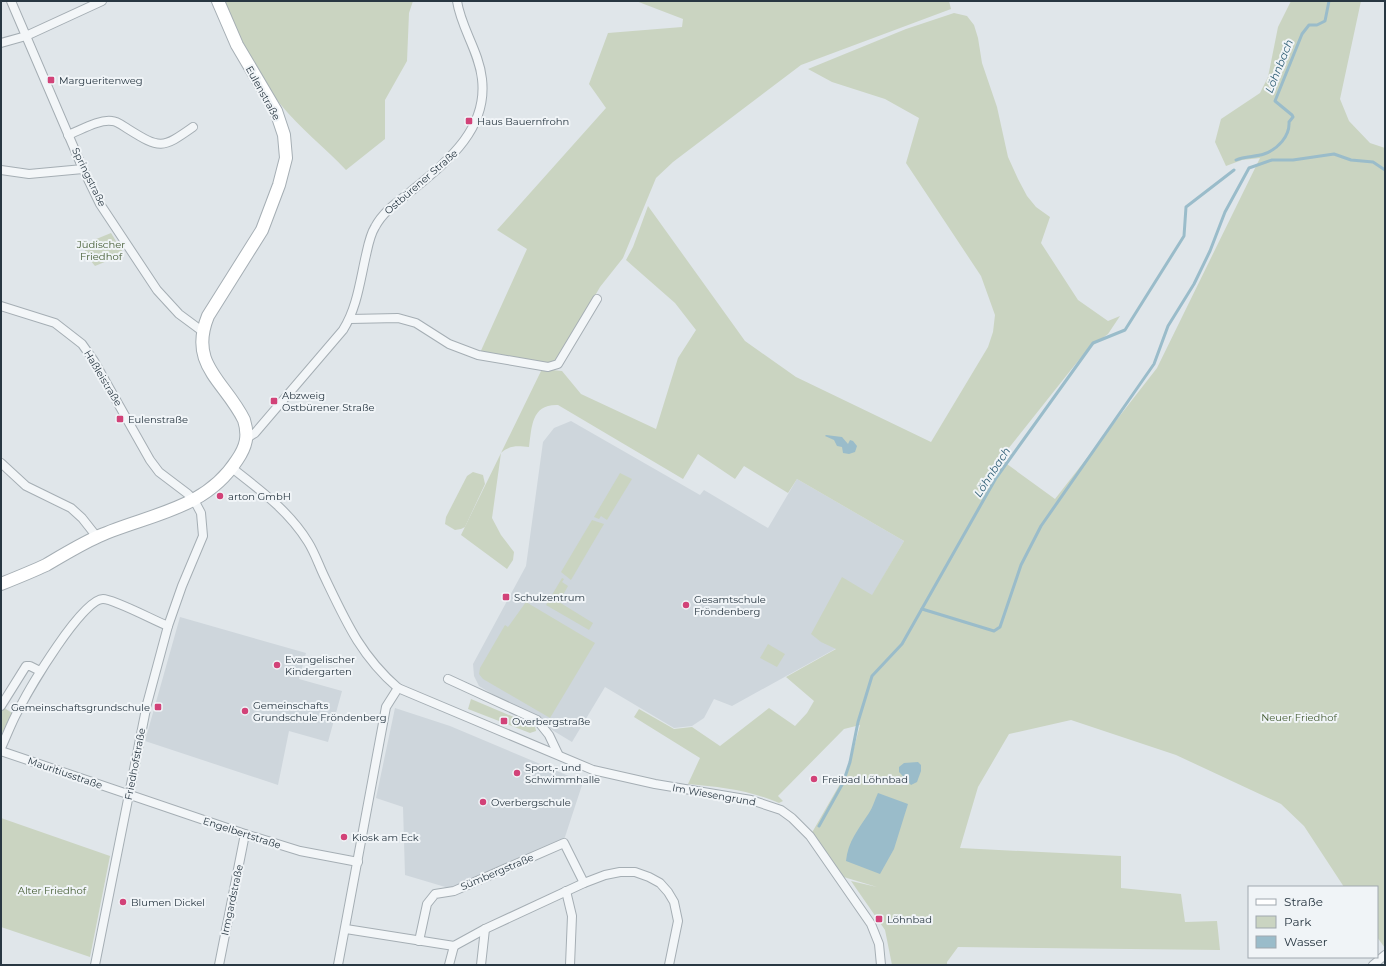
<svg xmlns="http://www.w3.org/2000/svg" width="1386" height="966" viewBox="0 0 1386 966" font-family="Montserrat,sans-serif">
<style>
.built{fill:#ced6dc}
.green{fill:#cad4c1}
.water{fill:#9abcca}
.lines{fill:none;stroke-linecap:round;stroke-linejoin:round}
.stream{stroke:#9abcca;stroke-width:3}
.street-casing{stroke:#a5aeb4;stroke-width:10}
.secondary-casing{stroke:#a5aeb4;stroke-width:14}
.street{stroke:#f3f6f8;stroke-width:8}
.secondary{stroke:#fff;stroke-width:12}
.poi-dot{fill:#d24278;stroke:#f0f4f7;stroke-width:1.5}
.labels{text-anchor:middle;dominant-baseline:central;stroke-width:4;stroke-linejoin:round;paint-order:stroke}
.poi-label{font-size:10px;fill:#283742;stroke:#f0f4f7;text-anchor:start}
.street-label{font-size:10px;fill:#283742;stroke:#f0f4f7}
.park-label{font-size:10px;fill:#465e35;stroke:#f0f4f7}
.water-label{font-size:11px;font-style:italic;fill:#316077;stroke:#f0f4f7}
</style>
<rect width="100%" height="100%" fill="#e0e6ea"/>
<g class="built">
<path d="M571,421L700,495L704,490L768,528L797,479L904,541L844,644L732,706L714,699L704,718L692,726L674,728L605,687L572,742L479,686L474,676L473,664L526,566L543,442L554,428Z"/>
<path d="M180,617L306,653L299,679L342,691L328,742L289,731L278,785L145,741Z"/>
<path d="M395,708L450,726L583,782L564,840L452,889L405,875L403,807L376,798Z"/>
</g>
<g class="green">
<path d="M224,1H413L409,13L407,61L385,100V139L346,170C326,149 299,127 281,105C259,78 236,34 224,1Z"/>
<path d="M636,1H949L951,9L801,65L673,162L656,178L623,258L600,287L557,362L550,365L479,355L527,249L497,230L606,108L589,84L608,33L682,27L683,19Z"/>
<path d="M1291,1H1361L1340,99L1349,121L1370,143L1385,148V948L1377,937V887H1344L1304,826L1281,804L1176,755L1071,720L1009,734L978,787L960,848L1121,856V888L1181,894L1185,922L1217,921L1220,950L958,947L947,962V965H892L885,930L851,881L877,887L837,875L810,836L848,770L860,725L844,729L778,796L783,801L779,803C749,790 720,787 688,784L700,758L634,717L639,709L674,729L692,727L720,746L769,708L795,726L807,713L814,701L786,677L836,649L821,642L811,634L842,577L872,595L904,541L797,479L788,493L744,466L735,479L698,454L683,479L558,405C531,404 532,427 529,447C517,446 510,445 501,453L542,369L562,371L581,394L656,429L678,358L696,330L675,303L626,260L633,247L648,206L745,341L796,377L931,442L988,347L993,332L995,315L981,276L906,163L919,118L885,99L832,82L808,69L906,29L954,13L967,16L974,25L978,38L982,63L997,107L1008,157L1018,179L1027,196L1036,207L1050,217L1041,243L1078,300L1108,321L1120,316L1108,334L1088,349L1074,366L1000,459L1055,499L1157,368L1260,158L1242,160L1226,166L1215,142L1221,119L1260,93L1268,77L1278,27Z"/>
<path d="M111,233L124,254L95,266L86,255L84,244Z"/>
<path d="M501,453L492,518L501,535L514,552L513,560L507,569L461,535Z"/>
<path d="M473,472L483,475L485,484L465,527L461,529L455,530L445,524L446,517L467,476Z"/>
<path d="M620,473L632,479L607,520L601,516L599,519L594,517Z"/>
<path d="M592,520L604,524L571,580L561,572Z"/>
<path d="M562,578L564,579L562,582L568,586L559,602L593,623L589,630L546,605Z"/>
<path d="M526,602L595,643L550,718L483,679L479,674L480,668L505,625L508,627Z"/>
<path d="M768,644L785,654L777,667L760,658Z"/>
<path d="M471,699L535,726L536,731L530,733L468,709Z"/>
<path d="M3,707L12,713L1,735V710Z"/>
<path d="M1,818L110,856L90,957L1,927Z"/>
</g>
<g class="water">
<path d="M826,435L842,437L848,444L850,440L853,441L857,446L855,452L849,454L843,453L842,447L837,446L834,440L825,436Z"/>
<path d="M918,762L921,765V771L917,782L911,785L899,772V767L904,763Z"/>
<path d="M878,793L908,804L894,849L880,874L846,861C848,841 858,830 869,813C873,807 875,799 878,793Z"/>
</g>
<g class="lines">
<g class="stream">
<path d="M1236,160C1245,156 1255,157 1264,154C1278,149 1290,136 1289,122L1293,117L1292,115L1275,101L1302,34L1309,25H1317L1325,21L1329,1"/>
<path d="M922,609L994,631L1000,627L1021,565L1041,526L1154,364L1168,326L1194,284L1210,251L1225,212L1249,168L1272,160H1293L1334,154L1351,160L1373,162L1385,170"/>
<path d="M819,826L843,783L850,762L858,722L872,676L902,644L996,478L1093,343L1125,330L1184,236L1186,207L1234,170"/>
</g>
<g class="street-casing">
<g id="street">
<path d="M11,1L83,169L100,204L157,290L179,314L202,331"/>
<path d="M1,43L26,36L102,1"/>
<path d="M68,135C81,130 99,119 112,121C117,121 123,126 128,129C160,149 162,149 193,127"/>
<path d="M1,170L29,174L83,169"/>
<path d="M1,306L55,323L82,344L94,361L150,460L159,472L188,494L194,500L201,513L203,536L182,586L168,626L147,704L95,965"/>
<path d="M350,319L398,318L416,323L449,344L478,355L548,367L558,364L597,299"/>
<path d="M247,438L255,433L343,330C357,308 360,281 366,255C368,246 370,235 375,227C383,212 396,203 409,193C445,163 488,131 482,79C479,51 461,28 457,1"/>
<path d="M1,463L26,486L71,508L82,518L97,537"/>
<path d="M232,468C260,490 289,511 308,542C315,553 319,566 325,578C346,622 361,656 398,688L593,770L655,784L751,800L781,810L792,818L810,836L871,924L879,944L881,965"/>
<path d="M448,679L537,720L549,735L558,754"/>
<path d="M1,706L26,666H30L40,671"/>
<path d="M1,748C7,735 12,721 19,709C29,689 82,599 103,599C114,599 155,621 168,626"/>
<path d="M1,751L245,834L300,851L358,862"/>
<path d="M566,891L572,916L570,965"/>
<path d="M346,929L454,946L485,929L584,883L605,875L620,872H635L649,877L660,883L668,892L674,902L678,921L669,965"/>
<path d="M419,941L427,904L435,894L454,891L564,843L584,883"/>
<path d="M219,965L245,834"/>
<path d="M338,965L386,707L398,688"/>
<path d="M449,965L454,946"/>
<path d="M481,965L485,929"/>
<path d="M1373,965L1385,955"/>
</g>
</g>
<g class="secondary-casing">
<path id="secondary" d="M1,584C16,578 31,572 46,565C63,555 81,544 99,536C149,514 205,510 237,460C246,447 249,436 244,420C225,381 188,365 208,316L262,230L279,185L286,158L284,135L276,111L237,45L218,1"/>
</g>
<use href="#street" class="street"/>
<use href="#secondary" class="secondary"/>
</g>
<g class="poi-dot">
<rect x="47" y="76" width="8" height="8" rx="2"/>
<rect x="465" y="117" width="8" height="8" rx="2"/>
<rect x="270" y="397" width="8" height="8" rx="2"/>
<rect x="116" y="415" width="8" height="8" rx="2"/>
<circle cx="220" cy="496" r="4"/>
<rect x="502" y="593" width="8" height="8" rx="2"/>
<circle cx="686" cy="605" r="4"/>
<circle cx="277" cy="665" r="4"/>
<rect x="154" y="703" width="8" height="8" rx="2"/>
<circle cx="245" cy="711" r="4"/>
<rect x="500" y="717" width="8" height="8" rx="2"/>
<circle cx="517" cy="773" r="4"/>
<circle cx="814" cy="779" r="4"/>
<circle cx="483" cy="802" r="4"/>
<circle cx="344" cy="837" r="4"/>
<circle cx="123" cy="902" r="4"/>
<rect x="875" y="915" width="8" height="8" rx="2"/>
</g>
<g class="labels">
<g class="poi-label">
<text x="59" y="80">Margueritenweg</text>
<text x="477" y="121">Haus Bauernfrohn</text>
<text x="282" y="395">Abzweig<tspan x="282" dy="12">Ostbürener Straße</tspan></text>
<text x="128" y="419">Eulenstraße</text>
<text x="228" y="496">arton GmbH</text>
<text x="514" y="597">Schulzentrum</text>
<text x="694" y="599">Gesamtschule<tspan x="694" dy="12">Fröndenberg</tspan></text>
<text x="285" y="659">Evangelischer<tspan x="285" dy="12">Kindergarten</tspan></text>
<text x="253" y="705">Gemeinschafts<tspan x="253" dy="12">Grundschule Fröndenberg</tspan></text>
<text x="150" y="707" text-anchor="end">Gemeinschaftsgrundschule</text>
<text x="512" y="721">Overbergstraße</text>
<text x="525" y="767">Sport,- und<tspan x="525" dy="12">Schwimmhalle</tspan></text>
<text x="822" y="779">Freibad Löhnbad</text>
<text x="491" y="802">Overbergschule</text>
<text x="352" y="837">Kiosk am Eck</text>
<text x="131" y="902">Blumen Dickel</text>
<text x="887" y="919">Löhnbad</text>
</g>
<g class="street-label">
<text transform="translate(263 93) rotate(61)">Eulenstraße</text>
<text transform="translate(89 177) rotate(64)">Springstraße</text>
<text transform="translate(421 182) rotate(-41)">Ostbürener Straße</text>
<text transform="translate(103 378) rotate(59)">Haßleistraße</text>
<text transform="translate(135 764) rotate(-79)">Friedhofstraße</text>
<text transform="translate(65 773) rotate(19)">Mauritiusstraße</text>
<text transform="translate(714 795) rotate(10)">Im Wiesengrund</text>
<text transform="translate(242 833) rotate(18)">Engelbertstraße</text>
<text transform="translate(497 872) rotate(-23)">Sümbergstraße</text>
<text transform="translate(232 900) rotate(-78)">Irmgardstraße</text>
</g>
<g class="park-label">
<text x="101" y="244">Jüdischer<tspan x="101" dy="12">Friedhof</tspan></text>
<text x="1299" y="717">Neuer Friedhof</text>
<text x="52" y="890">Alter Friedhof</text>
</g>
<g class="water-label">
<text transform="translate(1279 66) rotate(-68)">Löhnbach</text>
<text transform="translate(992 472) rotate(-57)">Löhnbach</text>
</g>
</g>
<rect width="1386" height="966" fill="none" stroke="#283742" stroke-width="4"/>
<rect x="1248" y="886" width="130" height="72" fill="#f0f4f7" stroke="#a0a8af"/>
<rect x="1256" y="899" width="20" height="6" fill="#ffffff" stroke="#a0a8af"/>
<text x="1284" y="906" font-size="12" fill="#283742">Straße</text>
<rect x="1256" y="916" width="20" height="12" fill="#cad4c1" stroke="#a0a8af"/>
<text x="1284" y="926" font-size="12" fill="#283742">Park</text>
<rect x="1256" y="936" width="20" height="12" fill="#9abcca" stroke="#a0a8af"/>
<text x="1284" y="946" font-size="12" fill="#283742">Wasser</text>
</svg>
